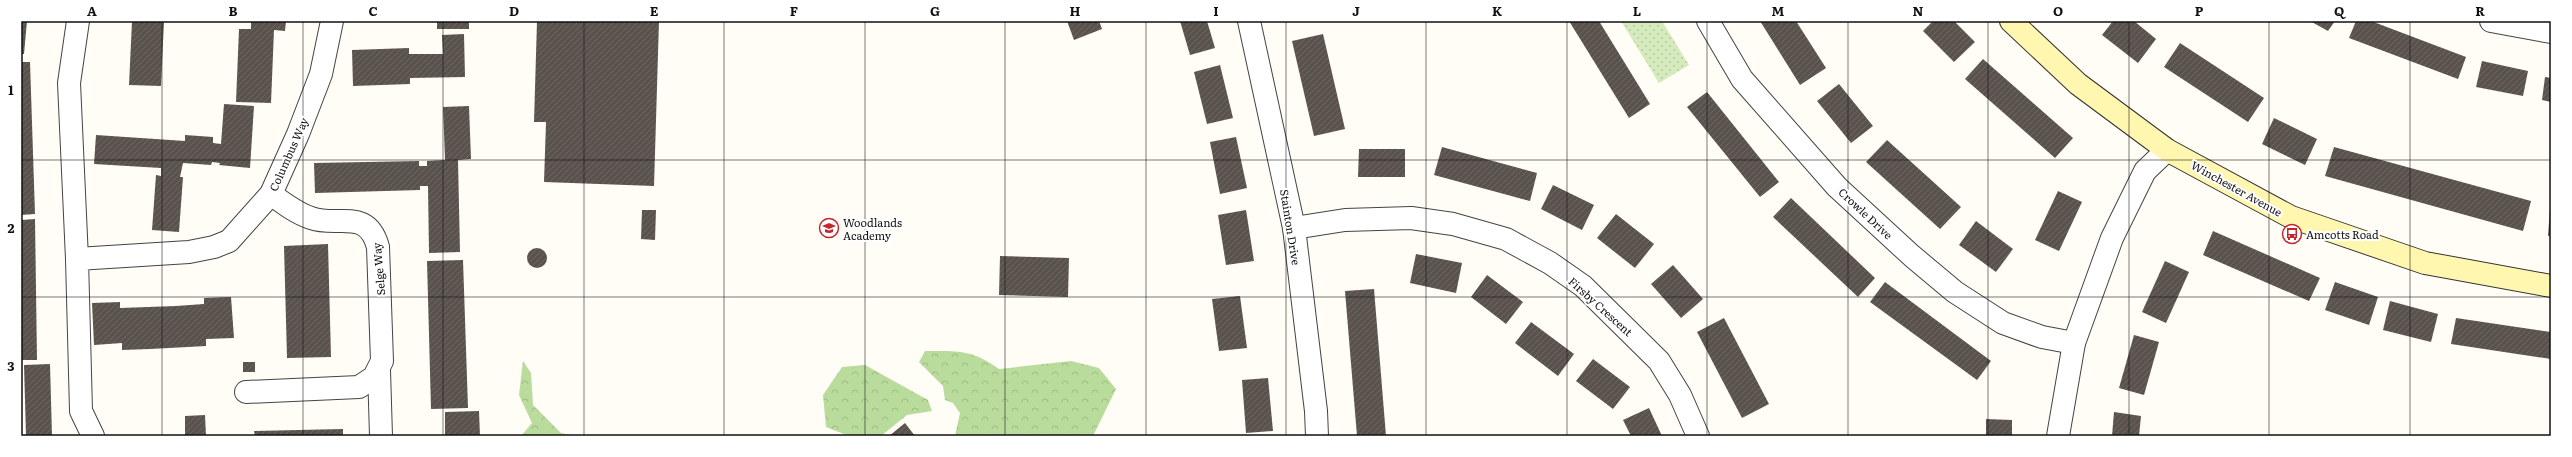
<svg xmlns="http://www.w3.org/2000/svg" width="2572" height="457" viewBox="0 0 2572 457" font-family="Literata,serif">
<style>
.grass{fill:url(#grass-dots)}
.forest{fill:url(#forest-crowns)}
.building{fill:url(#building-hatch)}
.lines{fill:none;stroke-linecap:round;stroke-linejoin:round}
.street-casing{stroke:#444;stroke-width:24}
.secondary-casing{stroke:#333;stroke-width:24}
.street{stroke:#fff;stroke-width:22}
.secondary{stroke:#fff6b0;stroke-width:22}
.grid{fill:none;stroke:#111;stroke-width:1;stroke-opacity:0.55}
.labels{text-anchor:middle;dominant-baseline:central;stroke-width:4;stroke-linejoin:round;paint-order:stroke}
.street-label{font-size:11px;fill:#111;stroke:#fff}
.poi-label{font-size:11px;fill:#111;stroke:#fff;text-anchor:start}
.neatline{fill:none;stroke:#111;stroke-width:1.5}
.grid-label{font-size:13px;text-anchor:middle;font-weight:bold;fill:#111}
</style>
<defs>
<pattern id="grass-dots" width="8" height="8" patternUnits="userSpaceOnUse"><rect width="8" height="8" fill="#d5ebbd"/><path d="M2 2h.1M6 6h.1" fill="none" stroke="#b6c8a1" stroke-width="1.8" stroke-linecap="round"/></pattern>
<pattern id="forest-crowns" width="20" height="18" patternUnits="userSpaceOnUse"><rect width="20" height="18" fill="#b9dc9c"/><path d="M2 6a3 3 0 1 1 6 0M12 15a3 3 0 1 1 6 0" fill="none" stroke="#9ebc85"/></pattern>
<pattern id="building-hatch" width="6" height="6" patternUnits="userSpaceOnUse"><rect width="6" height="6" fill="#5a524d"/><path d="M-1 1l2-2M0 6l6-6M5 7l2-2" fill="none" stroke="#6d6662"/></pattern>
</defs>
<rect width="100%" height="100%" fill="#fffdf5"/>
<path class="grass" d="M1621,21H1662L1689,65L1659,83Z"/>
<g class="forest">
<path d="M925,351C956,351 972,349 999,369L1071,361L1099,368L1116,389L1093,436H955L960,413L953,403L945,400L943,386L919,362Z"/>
<path d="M523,361L531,373L533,405L561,433L576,436H521L532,423L519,395Z"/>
<path d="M865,365L928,400L932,411L907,415L881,436H849L826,427L823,395L842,367Z"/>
</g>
<g class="building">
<path d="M21,21H27L24,54H21Z"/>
<path d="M132,21H164L161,86L129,85Z"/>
<path d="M251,21H286L285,31L274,30L271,103L236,102L239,29H251Z"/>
<rect x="437" y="21" width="32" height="8"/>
<path d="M537,21H659L654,186L544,182L546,122H534Z"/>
<path d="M1067,21H1099L1102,29L1074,40Z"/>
<path d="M1180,21H1207L1215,48L1190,55Z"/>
<path d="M1569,21H1599L1650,104L1629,118Z"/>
<path d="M1760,21H1796L1826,68L1800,85Z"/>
<path d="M1933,21H1954L1975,42L1954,62L1923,31Z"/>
<path d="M2113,21H2134L2156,39L2138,63L2102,35Z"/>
<path d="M2310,21H2335L2328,31Z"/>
<path d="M2356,21H2371L2466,57L2458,79L2349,38Z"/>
<path d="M464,34L465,77L410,78V84L353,86L352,50L409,48V54H443L442,35Z"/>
<path d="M1323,34L1345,129L1314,136L1292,41Z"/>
<path d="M2180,43L2264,98L2248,122L2164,67Z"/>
<path d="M1983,59L2073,138L2055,158L1965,79Z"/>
<path d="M2482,61L2528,71L2523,96L2476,87Z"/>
<path d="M21,62H30L35,214L21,215Z"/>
<path d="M1220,65L1233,118L1207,124L1194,72Z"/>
<path d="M2545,77L2551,78V102L2542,100Z"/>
<path d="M1839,84L1873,126L1851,143L1817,101Z"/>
<path d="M1707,92L1779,182L1760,197L1687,107Z"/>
<path d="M224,104L254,106L250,168L219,165L220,163L212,162L211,165L183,163L180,177H183L179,232L152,230L156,175L161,176V168L94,164L96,135L185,141V135L213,137V143L221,144Z"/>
<path d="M469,106L471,159L458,160L460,252L429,253L428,186H420V190L315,193L314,163L419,161V166H427V161L445,160L443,107Z"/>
<path d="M2274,118L2317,139L2305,165L2262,144Z"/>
<path d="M1236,137L1247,188L1220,194L1210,142Z"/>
<path d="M1887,140L1961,207L1940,229L1866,162Z"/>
<path d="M1442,147L1537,173L1530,201L1434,175Z"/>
<path d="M2334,147L2531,201L2523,231L2325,176Z"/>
<path d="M1359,149H1405V177H1358Z"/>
<path d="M1553,185L1594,205L1582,230L1541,209Z"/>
<path d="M2058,191L2082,202L2059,251L2035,240Z"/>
<path d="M1791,198L1875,278L1858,297L1773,217Z"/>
<path d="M2550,209H2551V236H2548Z"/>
<path d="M642,210H656L655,240L641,239Z"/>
<path d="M1246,210L1254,261L1226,265L1218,215Z"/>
<path d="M1616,214L1654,244L1635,268L1597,238Z"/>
<path d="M35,219L37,360H21V220Z"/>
<path d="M1976,221L2013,249L1996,272L1959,245Z"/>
<path d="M2213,231L2320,278L2309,301L2203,255Z"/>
<path d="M328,244L331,357L287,358L284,246Z"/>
<circle cx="537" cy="258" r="10"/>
<path d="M1416,254L1462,263L1456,293L1410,283Z"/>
<path d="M1000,256L1069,258L1068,297L999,295Z"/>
<path d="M463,260L468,408L431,409L427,261Z"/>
<path d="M2165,261L2189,272L2166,323L2142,312Z"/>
<path d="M1673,265L1703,299L1681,318L1651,284Z"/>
<path d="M1487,275L1523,302L1506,324L1471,297Z"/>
<path d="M1885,282L1991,361L1977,380L1870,302Z"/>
<path d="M2335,282L2378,297L2369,325L2325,310Z"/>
<path d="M1374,289L1386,436H1357L1345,291Z"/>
<path d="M1240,296L1247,348L1219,351L1212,299Z"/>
<path d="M231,297L234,338L206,339V346L150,349L122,350V343L94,345L92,303L120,302V308L176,306L204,304V298Z"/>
<path d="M2390,301L2438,314L2431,342L2383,330Z"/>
<path d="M1724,318L1769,404L1742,418L1697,332Z"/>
<path d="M2456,318L2551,332V359L2451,344Z"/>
<path d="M1531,322L1574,354L1558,376L1515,343Z"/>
<path d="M2134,335L2159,342L2144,395L2119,388Z"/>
<path d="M1593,359L1630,387L1613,409L1576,381Z"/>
<rect x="243" y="362" width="12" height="10"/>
<path d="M50,364L52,436H26L24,365Z"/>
<path d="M1268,378L1273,431L1246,433L1242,380Z"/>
<path d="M1649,408L1662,436H1631L1623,420Z"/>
<path d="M479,411L480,436H445V412Z"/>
<path d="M2114,412L2141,416L2139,436H2112Z"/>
<path d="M205,415L206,436H185V416Z"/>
<path d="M1986,419L2012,420V436H1986Z"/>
<path d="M905,423L915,436H889Z"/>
<path d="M343,429V436H255L254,431Z"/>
</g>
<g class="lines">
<g class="street-casing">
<g id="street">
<path d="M1249,21L1294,228L1316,411L1317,436"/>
<path d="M1708,21L1742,79L1837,187L1912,256L1955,292L2003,323L2042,337L2074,343"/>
<path d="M2491,21L2551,32"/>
<path d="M1294,228L1345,220L1411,218L1453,224L1506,239L1550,263L1583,286L1659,361L1680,395L1698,436"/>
<path d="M77,259L69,83L78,21"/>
<path d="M379,370L381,436"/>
<path d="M246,392L359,387L374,377L382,361L378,247C367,207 338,228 311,218C296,213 283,203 271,194"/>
<path d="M93,436L81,411L77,259L189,252L214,247L229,241L271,194L298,134L321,74L332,21"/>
<path d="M2058,436L2074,343L2112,238L2145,171L2167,150"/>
</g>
</g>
<g class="secondary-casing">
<path id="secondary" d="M2011,21L2078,84L2167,150L2291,217L2425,263L2551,286"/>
</g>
<use href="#street" class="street"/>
<use href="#secondary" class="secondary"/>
</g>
<path class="grid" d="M162,21V436M303,21V436M443,21V436M584,21V436M724,21V436M865,21V436M1005,21V436M1146,21V436M1286,21V436M1426,21V436M1567,21V436M1707,21V436M1848,21V436M1988,21V436M2129,21V436M2269,21V436M2410,21V436M21,160H2551M21,297H2551"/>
<defs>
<g id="school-ring" transform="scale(1)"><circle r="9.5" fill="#fff" stroke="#c4262e" stroke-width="1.5"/><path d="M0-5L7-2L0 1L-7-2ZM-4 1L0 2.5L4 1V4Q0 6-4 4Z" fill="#c4262e"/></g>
<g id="bus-ring" transform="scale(1)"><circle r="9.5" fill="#fff" stroke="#c4262e" stroke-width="1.5"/><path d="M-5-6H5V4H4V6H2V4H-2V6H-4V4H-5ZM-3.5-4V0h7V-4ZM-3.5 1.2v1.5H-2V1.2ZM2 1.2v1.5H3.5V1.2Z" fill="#c4262e"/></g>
</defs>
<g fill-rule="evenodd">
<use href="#school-ring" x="829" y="228"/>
<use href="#bus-ring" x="2292" y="234"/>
</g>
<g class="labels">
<g class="street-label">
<text transform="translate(288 154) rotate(-66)">Columbus Way</text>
<text transform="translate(2237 188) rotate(29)">Winchester Avenue</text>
<text transform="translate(1866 213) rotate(43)">Crowle Drive</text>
<text transform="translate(1291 227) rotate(81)">Stainton Drive</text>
<text transform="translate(378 269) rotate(-95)">Selge Way</text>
<text transform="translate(1601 306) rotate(42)">Firsby Crescent</text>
</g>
<g class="poi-label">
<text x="843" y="222">Woodlands<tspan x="843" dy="13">Academy</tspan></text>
<text x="2306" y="234">Amcotts Road</text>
</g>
</g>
<rect width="2572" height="457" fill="none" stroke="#ffffff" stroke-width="44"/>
<rect x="22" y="22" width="2528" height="413" class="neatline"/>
<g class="grid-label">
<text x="92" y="16">A</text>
<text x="233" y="16">B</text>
<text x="373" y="16">C</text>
<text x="514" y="16">D</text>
<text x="654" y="16">E</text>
<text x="794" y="16">F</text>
<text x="935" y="16">G</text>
<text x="1075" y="16">H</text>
<text x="1216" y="16">I</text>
<text x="1356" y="16">J</text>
<text x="1497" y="16">K</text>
<text x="1637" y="16">L</text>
<text x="1778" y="16">M</text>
<text x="1918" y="16">N</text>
<text x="2058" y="16">O</text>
<text x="2199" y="16">P</text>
<text x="2339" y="16">Q</text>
<text x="2480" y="16">R</text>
<text x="11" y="95">1</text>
<text x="11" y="233">2</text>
<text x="11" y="371">3</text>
</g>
</svg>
